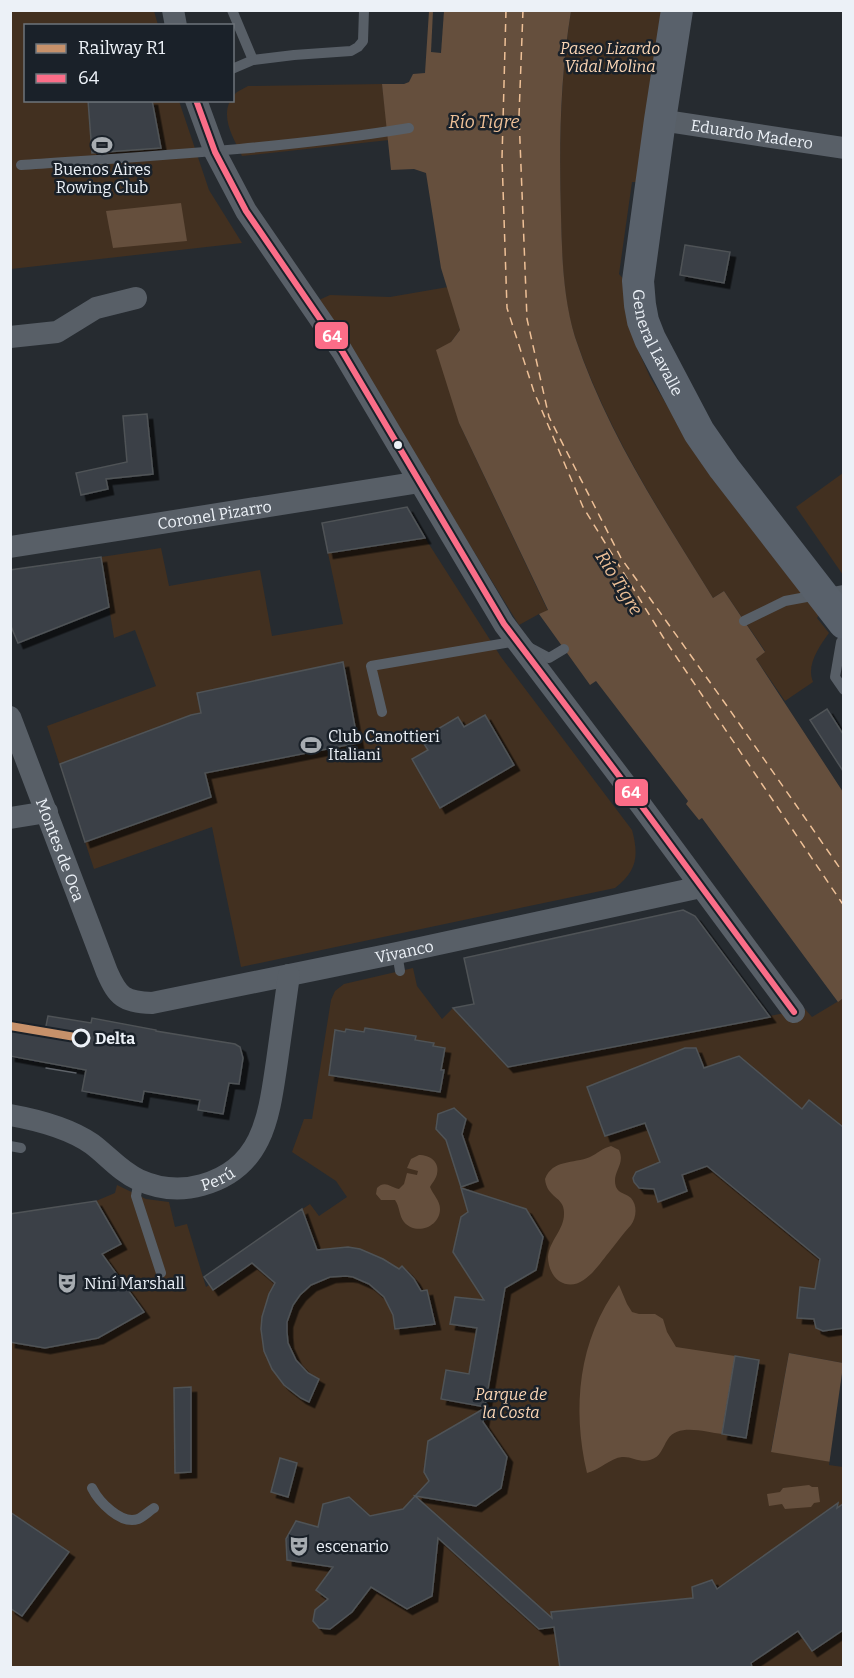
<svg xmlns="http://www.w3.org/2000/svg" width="854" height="1678" viewBox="0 0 854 1678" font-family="Bitter,serif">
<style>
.green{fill:#423020}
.water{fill:#654f3d}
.pier{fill:#262b30}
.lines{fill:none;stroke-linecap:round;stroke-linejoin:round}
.ferry{stroke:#eec097;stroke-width:1.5;stroke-dasharray:8 6;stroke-linecap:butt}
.building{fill:#3a4046;stroke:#4f5357;stroke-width:1.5;filter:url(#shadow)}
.lane{stroke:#585f67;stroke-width:10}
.street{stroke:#585f67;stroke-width:22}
.secondary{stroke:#59616b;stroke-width:32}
.tram{stroke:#5f646a;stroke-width:1.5}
.bus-1-casing{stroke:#1a2129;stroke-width:10}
.bus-1{stroke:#fb6d88;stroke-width:6}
.rail-1-casing{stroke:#1a2129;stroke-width:12}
.rail-1{stroke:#c7916a;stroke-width:8}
.bus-dot{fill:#ecf1f7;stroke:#1a2129;stroke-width:2}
.stop-dot{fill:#1a2129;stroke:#ecf1f7;stroke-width:3}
.labels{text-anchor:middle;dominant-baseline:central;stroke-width:5;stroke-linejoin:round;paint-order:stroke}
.park-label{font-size:16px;font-style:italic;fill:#fbd6b5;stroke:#1a2129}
.street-label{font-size:16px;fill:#ecf1f7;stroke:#1a2129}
.poi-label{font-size:16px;fill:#ecf1f7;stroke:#1a2129;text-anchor:start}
.stop-label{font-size:16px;font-weight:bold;fill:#ecf1f7;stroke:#1a2129;text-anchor:start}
.water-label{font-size:18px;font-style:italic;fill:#eec097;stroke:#1a2129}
.line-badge{stroke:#1a2129;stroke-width:2}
.badge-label{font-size:16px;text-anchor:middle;font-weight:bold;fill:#fff}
</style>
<defs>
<filter id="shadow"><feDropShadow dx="5.5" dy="5.5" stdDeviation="0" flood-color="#0009"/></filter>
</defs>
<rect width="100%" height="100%" fill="#262b30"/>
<g class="green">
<path d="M10,11H154L158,25L26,26V100L179,101L209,190L242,243L11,269Z"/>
<path d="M571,11H663L639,182H632L619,274L628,284L630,324L634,341L650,377L697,455L821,612L817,618L829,633C819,647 806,665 813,682L785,701L756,659L765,651L724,591L713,598C661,514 607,431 575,337C563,299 562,259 561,220C559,150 560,79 571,11Z"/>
<path d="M382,84L389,140L242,156C234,139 221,119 230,101L232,100L233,96L237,92L248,86Z"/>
<path d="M448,287L460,330L451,342L459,423L548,611L539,614L519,625L319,300L330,295L390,297Z"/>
<path d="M843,473V575L796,507Z"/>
<path d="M425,538L501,657L632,830C639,856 637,871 615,888L241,967L212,827L94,869L47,726L156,686L135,630L114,638L101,557L161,548L169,586L260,570L272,636L343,624L328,553Z"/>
<path d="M413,968L417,986L442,1019L453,1008L508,1067L805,1009L812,1017L842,999L844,1001L843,1363L789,1353L771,1451L843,1464V1667H11L10,1214L96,1201L115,1193L117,1185L146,1199L169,1202L175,1227L187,1224L206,1287L215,1281L279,1225L310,1204L319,1216L347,1197L336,1181L292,1152L304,1119H312L331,1000L335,991L344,984Z"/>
</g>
<g class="water">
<path d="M429,11H571C560,78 559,147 561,215C562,256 563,297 575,337C606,431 661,514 713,598L724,591L765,652L756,659L843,792V1001L842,999L838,1002L702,818L699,820L686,804L688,801L596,681L590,685L539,614L548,610L459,423L436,350L451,342L460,330L441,268L426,173L414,169L391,170L382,84H404L409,82L413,74L425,73Z"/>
<path d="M181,203L187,241L113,248L106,211Z"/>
<path d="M611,1146L619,1150C626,1165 611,1172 616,1187C619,1194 626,1193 631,1198C638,1206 636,1218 631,1225C623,1234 617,1242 610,1251C599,1264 581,1295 559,1281C552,1276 548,1266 548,1257C549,1241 564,1230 564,1214C565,1196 547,1199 545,1179C553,1159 573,1164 590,1157C598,1153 603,1148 611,1146Z"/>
<path d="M419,1155C430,1155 440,1162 437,1174C436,1179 432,1183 430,1187C433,1195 440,1200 440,1209C440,1227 416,1236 404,1222C399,1216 400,1207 395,1200H381L376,1194L377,1188C385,1180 390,1187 399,1189L404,1184L407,1173L417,1175L418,1171L407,1168L411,1159Z"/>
<path d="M619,1285L627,1304L632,1312L639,1314H655L663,1319L667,1332L676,1347L735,1356L722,1434C706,1432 678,1423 668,1439C662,1448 661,1457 650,1460C640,1463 631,1456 622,1457C611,1458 599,1470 587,1473C572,1408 578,1340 619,1285Z"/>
<path d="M789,1353L843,1363V1464L771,1452Z"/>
<path d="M809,1485L812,1487H818L820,1502L814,1503L811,1507L785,1509L782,1504L769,1506L767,1494L780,1492L783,1488Z"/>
</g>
<g class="pier">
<path d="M433,11H444L441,53L431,52Z"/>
<path d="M843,1366L844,1462L843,1467L829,1465Z"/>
</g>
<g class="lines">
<g class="ferry">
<path d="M506,10L502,158L507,308L534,392L583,507L663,637L844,906"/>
<path d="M523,10L519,116L527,319L549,417L621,558L727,706L844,874"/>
</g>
</g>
<g class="building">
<path d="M88,100H152L161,148L92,153Z"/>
<path d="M685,245L730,252L724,283L680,275Z"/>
<path d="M147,414L153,474L106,479L108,489L81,495L76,473L127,462L123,416Z"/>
<path d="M407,507L425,538L328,553L322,523Z"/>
<path d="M101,557L109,607L18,643L10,624V570Z"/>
<path d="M343,662L358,743L205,773L211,797L85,842L60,764L191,715L201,713L197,693Z"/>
<path d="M827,709L843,734V771L810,720Z"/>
<path d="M485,715L514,765L440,808L412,759L428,750L421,739L458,717L464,727Z"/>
<path d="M683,910L695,916L770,1017L508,1067L453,1008L474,1004L464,958Z"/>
<path d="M48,1016L91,1023L92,1018L156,1030V1031L235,1044L240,1047L243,1058L239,1084L229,1083L223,1114L198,1110L200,1100L144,1091L142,1102L82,1091L86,1070L10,1056V1030L44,1036Z"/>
<path d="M365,1028L416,1036L415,1040L434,1043L433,1046L445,1048L441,1070H444L440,1092L329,1075L335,1030L345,1032L346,1029L364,1032Z"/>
<path d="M685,1048H696L704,1068L739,1056L802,1109L809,1100L843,1127V1328L823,1331L816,1328L814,1319L797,1318L800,1287L815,1289L820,1259L718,1175L707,1166L682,1175L687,1191L658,1202L654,1189L639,1188L634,1182L633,1178L636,1172L660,1162L645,1123L605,1136L587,1087Z"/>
<path d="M454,1108L466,1119L462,1134L478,1181L461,1187L446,1140L436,1129L438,1114Z"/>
<path d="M461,1188L526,1209L543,1237L536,1270L505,1288L485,1407L441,1399L446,1370L469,1374L477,1328L450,1324L455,1297L484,1300L453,1252L461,1217L468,1212Z"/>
<path d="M96,1201L121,1244L102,1254L144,1312L98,1338L45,1348L10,1342V1214Z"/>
<path d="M302,1209L317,1250L348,1247L360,1249L383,1259L399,1269L402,1266L414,1279L421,1291L427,1290L435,1324L395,1329L393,1315L384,1297L369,1284L353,1277L346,1276L330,1277L311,1285L300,1295L293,1305L287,1322V1332L288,1343L296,1360L308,1373L319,1379L309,1402L301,1398L284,1385L272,1369L264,1351L261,1329L262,1317L269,1294L275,1283L252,1263L213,1290L204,1277Z"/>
<path d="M735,1356L759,1360L746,1438L722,1434Z"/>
<path d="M191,1387V1472L175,1473L174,1388Z"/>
<path d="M485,1408L483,1422L507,1457L501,1488L476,1506L415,1496L552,1618L551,1612L693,1598L692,1587L712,1580L717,1589L838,1503L837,1508L843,1504V1630L812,1651L798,1631L751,1663L752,1668H560L554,1627L539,1629L438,1538L432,1596L407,1609L371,1587L352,1612L330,1629L319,1628L313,1621L315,1610L328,1599L316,1590L333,1567L287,1560L286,1539L296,1521L318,1527L323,1504L349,1497L370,1516L403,1509L429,1481L424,1472L428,1441Z"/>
<path d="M280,1458L297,1463L288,1497L271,1492Z"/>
<path d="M10,1512L69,1552L22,1616L10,1608Z"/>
</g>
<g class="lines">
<g class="lane">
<path d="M232,10L253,60"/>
<path d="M232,69L253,60L294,55L351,51L358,47L363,41L364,10"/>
<path d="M21,165C151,156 281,149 409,128"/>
<path d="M744,621L785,601L844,590"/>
<path d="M844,638L841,642L835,677L844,690"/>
<path d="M382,712L371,666L517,641L549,658L564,649"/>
<path d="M397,953L400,971"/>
<path d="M10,1146L21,1148"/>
<path d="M139,1180L136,1196L161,1273"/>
<path d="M92,1488C99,1502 121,1525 138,1519C143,1517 149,1511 154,1508"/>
</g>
<g class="street">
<path d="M173,10L176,26"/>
<path d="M196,100L215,152L246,211L342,351L504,624L632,793L794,1012"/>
<path id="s1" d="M660,120L844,148"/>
<path d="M10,337L57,332L96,308L136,298"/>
<path id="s2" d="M10,547L420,482"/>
<path id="s3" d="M10,717L107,972C118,997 124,1002 152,1003L397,953L701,887"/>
<path d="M10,818L47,812"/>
<path id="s4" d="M10,1115C38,1120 69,1128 92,1144C108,1156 121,1172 139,1180C159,1189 181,1191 202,1185C264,1168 269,1115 277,1061C281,1032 285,1004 289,975"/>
</g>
<path class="secondary" id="s5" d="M677,10L660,120L638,281L640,305L643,321L650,339L699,432L724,468L844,623"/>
<g class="tram">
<path d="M52,1033L81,1038"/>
<path d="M46,1068L76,1073"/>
</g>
<g class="bus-1-casing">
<path id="bus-1" d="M196,100L215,152L246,211L342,351L504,624L632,793L794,1012"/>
</g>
<use href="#bus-1" class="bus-1"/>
<g class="rail-1-casing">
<path id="rail-1" d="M10,1026L81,1038"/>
</g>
<use href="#rail-1" class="rail-1"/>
</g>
<defs>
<g id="stadium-bare" transform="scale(1.62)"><path d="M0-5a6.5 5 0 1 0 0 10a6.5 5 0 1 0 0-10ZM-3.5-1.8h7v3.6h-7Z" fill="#a7acb1" stroke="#1a2129" stroke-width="2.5" paint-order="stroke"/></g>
<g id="theatre-bare" transform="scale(1.62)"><path d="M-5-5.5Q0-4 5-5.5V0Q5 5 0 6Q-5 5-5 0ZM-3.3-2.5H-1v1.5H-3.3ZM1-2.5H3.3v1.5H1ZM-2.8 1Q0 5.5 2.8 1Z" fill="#a7acb1" stroke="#1a2129" stroke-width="2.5" paint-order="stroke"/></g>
</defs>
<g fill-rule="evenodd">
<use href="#stadium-bare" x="102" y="145"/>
<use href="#stadium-bare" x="311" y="745"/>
<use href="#theatre-bare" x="67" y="1283"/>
<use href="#theatre-bare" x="299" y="1546"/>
</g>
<circle class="bus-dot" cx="398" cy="445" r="5"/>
<circle class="stop-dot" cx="81" cy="1038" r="8"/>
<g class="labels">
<g class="park-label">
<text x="610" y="48">Paseo Lizardo<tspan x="610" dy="18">Vidal Molina</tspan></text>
<text x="511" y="1394">Parque de<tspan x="511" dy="18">la Costa</tspan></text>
</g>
<g class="street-label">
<text stroke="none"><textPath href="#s1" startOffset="93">Eduardo Madero</textPath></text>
<text stroke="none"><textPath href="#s5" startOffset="339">General Lavalle</textPath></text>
<text stroke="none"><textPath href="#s2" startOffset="207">Coronel Pizarro</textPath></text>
<text stroke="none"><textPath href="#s3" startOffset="142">Montes de Oca</textPath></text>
<text stroke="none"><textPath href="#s3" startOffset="590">Vivanco</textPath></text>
<text stroke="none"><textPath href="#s4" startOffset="228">Perú</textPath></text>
</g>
<g class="poi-label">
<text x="102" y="169" text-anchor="middle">Buenos Aires<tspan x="102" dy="18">Rowing Club</tspan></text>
<text x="328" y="736">Club Canottieri<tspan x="328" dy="18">Italiani</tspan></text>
<text x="84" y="1283">Niní Marshall</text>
<text x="316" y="1546">escenario</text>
</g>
<g class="stop-label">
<text x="95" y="1038">Delta</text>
</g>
<g class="water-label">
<text x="484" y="122">Río Tigre</text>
<text transform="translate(619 583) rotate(58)">Río Tigre</text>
</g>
</g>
<g class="line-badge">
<rect x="314" y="321" width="35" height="29" rx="6" fill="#fb6d88"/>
<rect x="614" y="778" width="35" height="29" rx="6" fill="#fb6d88"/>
</g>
<g class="badge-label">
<text x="332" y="342">64</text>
<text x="631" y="798">64</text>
</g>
<rect width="854" height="1678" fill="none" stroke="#ecf1f7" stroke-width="24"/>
<rect x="24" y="24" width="210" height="78" fill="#1a2129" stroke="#6e747b" stroke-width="1.5"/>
<rect x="36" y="44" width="30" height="9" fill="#c7916a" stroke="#6e747b" stroke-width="1.5"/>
<text x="78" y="54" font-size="18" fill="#ecf1f7">Railway R1</text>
<rect x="36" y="74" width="30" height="9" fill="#fb6d88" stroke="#6e747b" stroke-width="1.5"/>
<text x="78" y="84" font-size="18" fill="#ecf1f7">64</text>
</svg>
